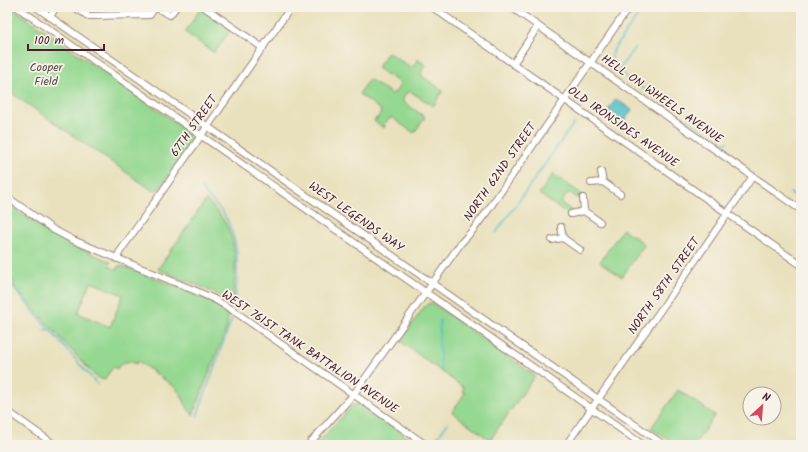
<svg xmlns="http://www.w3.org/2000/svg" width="808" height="452" viewBox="0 0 808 452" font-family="Kalam,sans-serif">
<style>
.green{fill:#94d891;stroke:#6f7c5e;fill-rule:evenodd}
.water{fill:#53c0c9;stroke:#4e707a}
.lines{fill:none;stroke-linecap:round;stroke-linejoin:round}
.stream{stroke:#53c0c9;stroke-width:1.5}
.minor-casing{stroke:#9a8074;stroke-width:8}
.minor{stroke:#fff;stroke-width:6}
.labels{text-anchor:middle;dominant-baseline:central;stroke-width:3.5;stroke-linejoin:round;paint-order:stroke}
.park-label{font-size:12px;fill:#5c4d44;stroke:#f7f3e8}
.street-label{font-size:12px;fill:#4a1f2b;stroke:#f7f3e8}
</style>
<rect width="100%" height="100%" fill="#f7f3e8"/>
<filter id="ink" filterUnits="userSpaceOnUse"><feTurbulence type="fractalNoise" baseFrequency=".025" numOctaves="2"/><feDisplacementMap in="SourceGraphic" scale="8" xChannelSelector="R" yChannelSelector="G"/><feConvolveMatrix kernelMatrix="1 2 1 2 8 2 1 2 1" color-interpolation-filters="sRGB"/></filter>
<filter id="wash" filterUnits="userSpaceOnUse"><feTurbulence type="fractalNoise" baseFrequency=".012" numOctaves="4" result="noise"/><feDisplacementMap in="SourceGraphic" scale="16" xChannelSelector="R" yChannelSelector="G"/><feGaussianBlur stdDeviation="0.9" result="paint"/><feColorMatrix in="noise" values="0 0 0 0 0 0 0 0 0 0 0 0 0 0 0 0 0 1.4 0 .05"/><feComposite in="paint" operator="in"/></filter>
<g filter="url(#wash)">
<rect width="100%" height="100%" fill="#e9e1bd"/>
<g class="green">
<path d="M7,7H11L192,134L193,137V141L159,189L154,191L152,190L7,90Z"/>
<path d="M201,8H202L231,29L215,52H213L185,32Z"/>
<path d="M388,52L411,68L413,66H414L418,60L417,59L427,66H425L421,72L422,73L421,75L443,91L433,106L410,91L408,93L407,92L403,98L404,99L402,101L425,117L414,133L391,117L390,119H389L384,124L385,126L384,128L374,121L376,118L377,119L381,113L380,112L381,110L359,94L369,79L392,94L394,92L395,93L399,87V86L400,83L377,68Z"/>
<path d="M553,174L583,195L579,199L569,192L561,203L571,210L569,215L539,194Z"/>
<path d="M206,200C241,232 236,260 233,302L197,285L158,269Z"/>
<path d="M7,204L53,235L72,245L111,262L109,266L117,270L119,265C157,279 196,292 230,313L227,322V327L193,415C186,408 183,396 176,388L138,361L136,364C128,360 122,361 117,369L113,367L104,380L96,377L13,286L14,281L9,278L7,279ZM91,282L123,295L110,327L78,313Z"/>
<path d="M623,229L643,243L644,245L622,277L600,262Z"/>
<path d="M431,303L435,305L533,374L534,377L490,440L452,412L465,393L462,391L464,388L400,341L425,306L427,304Z"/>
<path d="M678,390L715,415L694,445H676L651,428Z"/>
<path d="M358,404L361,405L419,445H316L352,406Z"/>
</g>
<path class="water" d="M616,99L632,110L624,121L608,110Z"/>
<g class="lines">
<g class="stream">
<path d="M612,67C610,61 612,55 614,49L644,7"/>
<path d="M610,70L612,67L667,105"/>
<path d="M618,71L635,47"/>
<path d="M685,118L715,138L725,143L728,142"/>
<path d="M201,187C207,199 216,203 223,213C242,244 237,267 236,301"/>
<path d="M790,193L801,200"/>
<path d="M496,233L574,123"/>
<path d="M7,281L97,384"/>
<path d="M440,320L439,343L441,369"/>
<path d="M43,330L49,329"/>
<path d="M197,416L232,318"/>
<path d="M433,444L448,423"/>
</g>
</g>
</g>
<g filter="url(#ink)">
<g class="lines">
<g class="minor-casing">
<g id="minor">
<path d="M17,7L544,375L643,445"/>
<path d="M36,7L664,445"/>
<path d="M74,7L88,16L150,15L155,7"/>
<path d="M155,7L170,15L176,7"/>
<path d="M204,7L263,48"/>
<path d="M432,7L801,265"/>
<path d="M511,7L801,210"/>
<path d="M50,17L56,7"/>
<path d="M513,64L538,26"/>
<path d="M603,182L620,194"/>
<path d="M591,183L603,182L601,172"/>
<path d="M7,197L54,230L73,240L196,291L214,299L231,309L426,445"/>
<path d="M584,211L600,222"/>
<path d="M571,214L584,211L583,198"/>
<path d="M563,238L580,250"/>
<path d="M552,240L563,238L561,227"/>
<path d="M117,259L119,253L291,7"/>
<path d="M7,411L55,445"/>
<path d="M308,445L354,394L359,387L461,243L473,230L486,213L629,7"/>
<path d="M566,445L688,271L753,176"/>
</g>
</g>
<use href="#minor" class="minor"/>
</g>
</g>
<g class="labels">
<g class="park-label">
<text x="46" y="67">Cooper<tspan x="46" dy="14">Field</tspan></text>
</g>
<g class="street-label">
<text transform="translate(662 99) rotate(35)">HELL ON WHEELS AVENUE</text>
<text transform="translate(194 126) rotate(-55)">67TH STREET</text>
<text transform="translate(623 127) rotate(35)">OLD IRONSIDES AVENUE</text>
<text transform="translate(500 172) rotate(-55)">NORTH 62ND STREET</text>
<text transform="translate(356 217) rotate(35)">WEST LEGENDS WAY</text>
<text transform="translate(664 286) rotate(-55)">NORTH 58TH STREET</text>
<text transform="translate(310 352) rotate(34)">WEST 761ST TANK BATTALION AVENUE</text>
</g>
</g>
<rect width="808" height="452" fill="none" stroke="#f7f3e8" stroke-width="24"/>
<g transform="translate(762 406) rotate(26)"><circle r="19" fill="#f7f3e8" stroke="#b29e9c"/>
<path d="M0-3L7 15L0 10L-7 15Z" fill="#d1495b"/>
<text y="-6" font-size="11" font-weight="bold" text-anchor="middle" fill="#4a1f2b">N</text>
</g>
<path d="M28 44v6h76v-6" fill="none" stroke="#4a1f2b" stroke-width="2"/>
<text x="34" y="44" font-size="12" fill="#4a1f2b" stroke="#f7f3e8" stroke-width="3" paint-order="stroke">100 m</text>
</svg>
